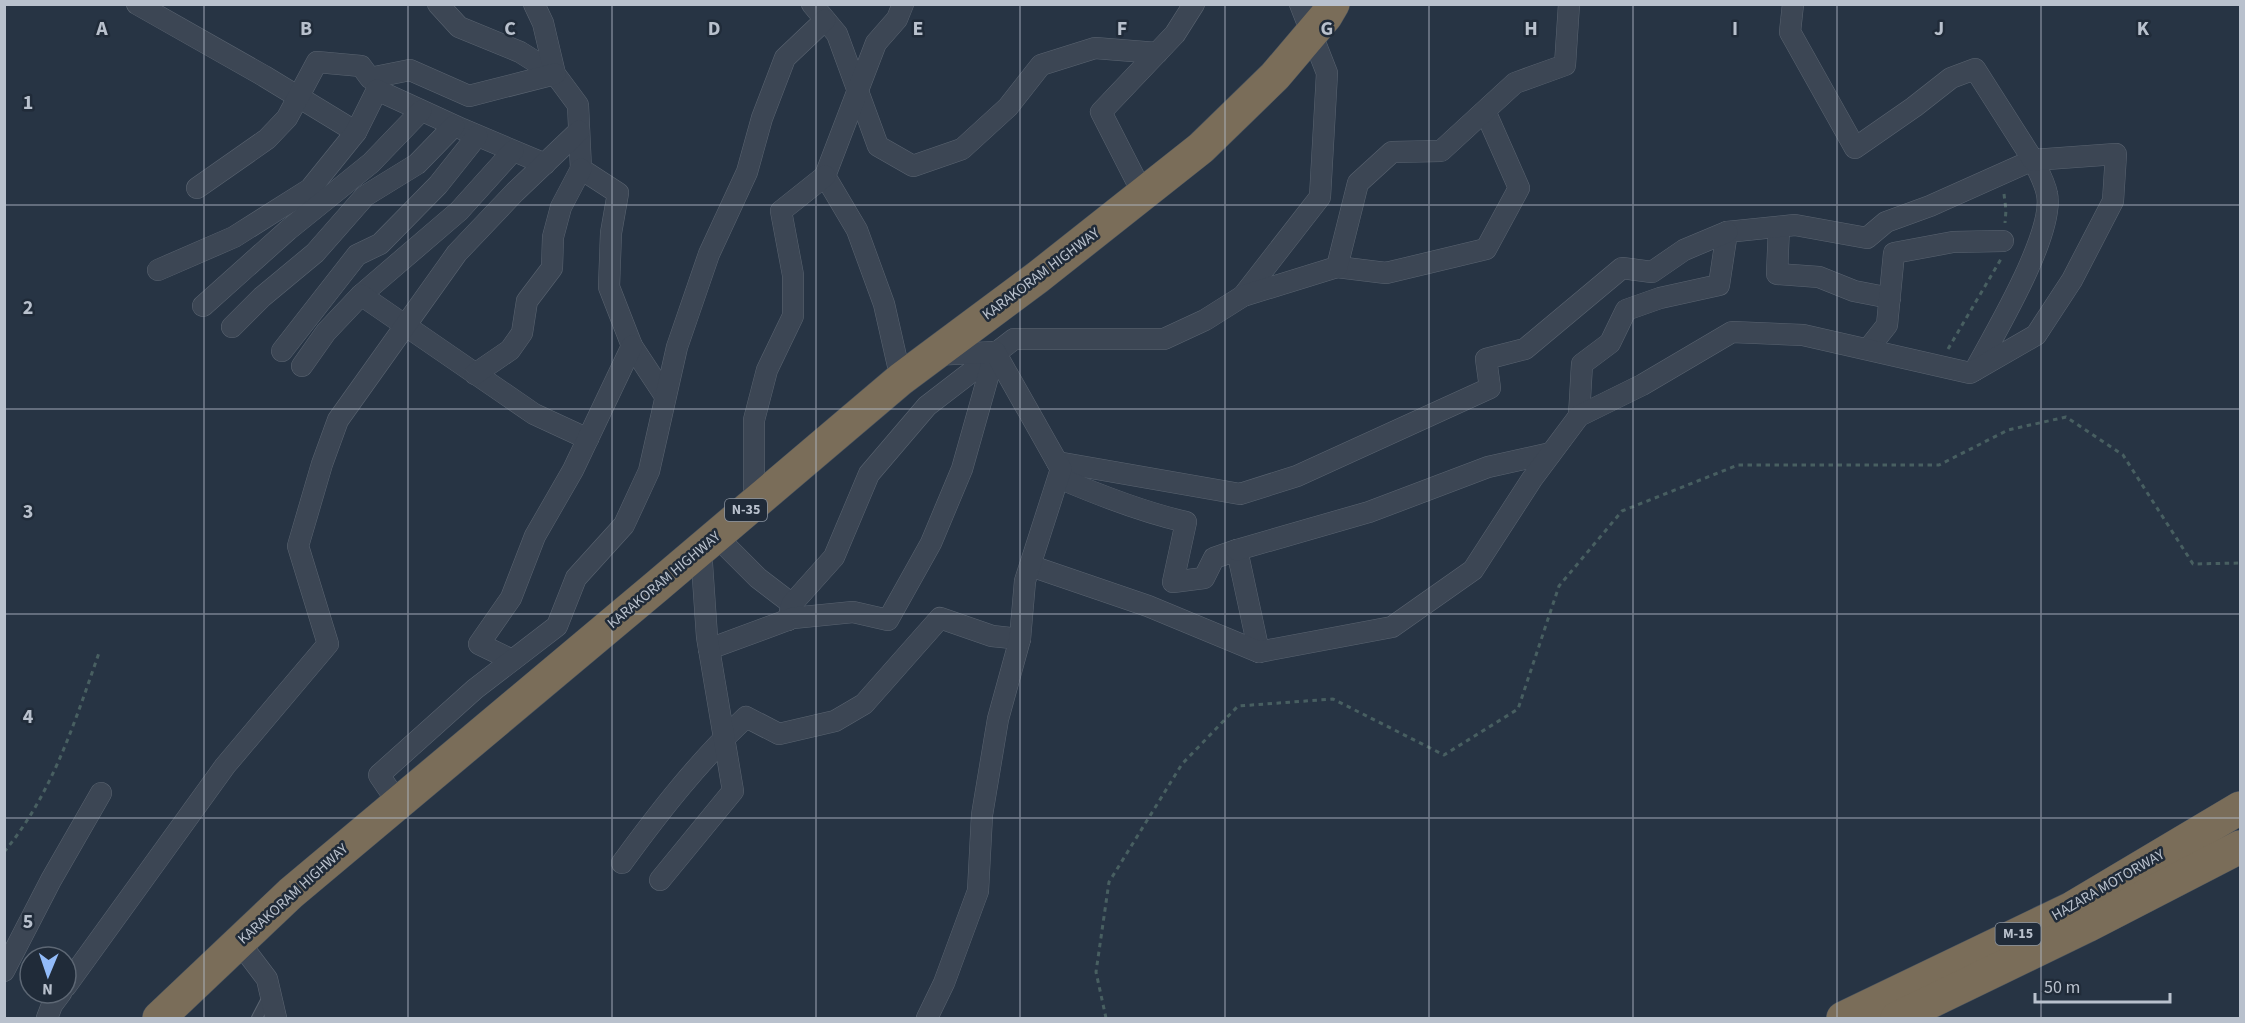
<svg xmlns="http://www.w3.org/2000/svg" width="2245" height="1023" viewBox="0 0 2245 1023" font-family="'Source Sans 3',sans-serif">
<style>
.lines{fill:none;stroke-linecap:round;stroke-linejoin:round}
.lane-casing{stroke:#5a6471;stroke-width:12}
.street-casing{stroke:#5a6471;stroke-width:22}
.highway-casing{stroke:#46515e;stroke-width:34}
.path{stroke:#485f61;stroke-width:3;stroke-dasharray:4.5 4.5;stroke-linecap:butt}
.lane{stroke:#3c4654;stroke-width:10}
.street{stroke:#3c4654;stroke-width:21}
.highway{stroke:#7a6d59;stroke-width:33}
.grid{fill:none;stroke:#b9c1cd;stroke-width:1.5;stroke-opacity:0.55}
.labels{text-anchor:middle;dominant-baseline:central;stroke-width:5;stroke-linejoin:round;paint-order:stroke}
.shield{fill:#202b39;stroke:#8b94a1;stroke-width:1.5}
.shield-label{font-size:14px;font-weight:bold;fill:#b9c1cd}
.street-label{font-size:15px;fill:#b9c1cd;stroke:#202b39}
.grid-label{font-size:20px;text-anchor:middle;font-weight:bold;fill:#b9c1cd;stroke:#202b39;stroke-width:5;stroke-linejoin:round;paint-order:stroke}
</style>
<rect width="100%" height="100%" fill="#273444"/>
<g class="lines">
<g class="lane-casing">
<path id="lane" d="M257,1018L269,995"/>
</g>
<g class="street-casing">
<g id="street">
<path d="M137,4L264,76L356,132"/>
<path d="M438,4L459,27L520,52L555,74"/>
<path d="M534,4L543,23L555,74L578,105L581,169L618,193L611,233L609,287L632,346L665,396"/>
<path d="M812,4L837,34L878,146L913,166L962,149L1008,107L1041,65L1095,48L1157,53"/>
<path d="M197,188L267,139L287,118L317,62L361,66L370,78L410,70L469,96L555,74"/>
<path d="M1143,194L1101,112L1175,34L1194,4"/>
<path d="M1779,227L1777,274L1819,277L1854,291L1890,298"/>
<path d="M1337,267L1386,273L1486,249L1519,188L1485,111"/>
<path d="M158,270L234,237L310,189L356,132L377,90L462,129L545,164"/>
<path d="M361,295L459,211L513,151"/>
<path d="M1243,296L1320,197L1327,73L1300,4"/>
<path d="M203,306L288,230L371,163L421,111"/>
<path d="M232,327L262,297L315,253L365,196L417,164L454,126"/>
<path d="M1868,349L1887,325L1894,253L1953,242L2003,241"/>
<path d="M282,351L357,255L380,244L438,185L477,136"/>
<path d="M302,366L326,332L361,295L534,414L588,439"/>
<path d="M475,374L510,350L522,333L527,301L552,268L553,237L561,207L581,169"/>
<path d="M901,379L884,304L857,230L825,176L876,43L897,19L903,4"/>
<path d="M1579,416L1582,364L1610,343L1626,310L1660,298L1719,285L1727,232L1795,225L1867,238L1886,222L1930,206L2033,160C2038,170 2045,183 2047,194C2055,233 1995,333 1975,370"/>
<path d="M1057,462L1240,494L1297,476L1490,388L1486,359L1525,349L1622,268L1652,272L1684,250L1727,232"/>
<path d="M1059,478C1101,496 1142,512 1186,522L1173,582L1204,578L1214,558L1237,550L1259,652"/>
<path d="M754,503V420L767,370L793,316V275L781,211L825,176"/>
<path d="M716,536L758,578L792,604"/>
<path d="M1237,550L1369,512L1488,467L1551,453"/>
<path d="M1031,566L1148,606L1259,652L1392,627L1473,570L1532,479L1579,416L1642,385L1732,332L1803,335L1970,373L2036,335L2072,280L2113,201L2116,154L2033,160L1975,69L1951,78L1914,107L1855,148L1790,32L1793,4"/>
<path d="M788,620L792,604L834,557L869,474L927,406L1014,339H1164L1205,320L1243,296L1337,267L1358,183L1392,152L1441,151L1515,83L1565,65L1569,4"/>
<path d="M709,649L793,618L853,612L888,620L931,543L962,469L995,352"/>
<path d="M512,660L479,644L511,598L535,536L573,470L632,346"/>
<path d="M398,803L379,775L475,689L557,626L576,578L624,525L649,471L677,347L709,254L747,172L762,118L785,58L825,20"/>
<path d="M622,863C660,811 699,761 746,717L779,734L835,721L864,704L940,618L992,636L1020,639"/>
<path d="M660,880L733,791L707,637L701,549"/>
<path d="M239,942L267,979L276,1018"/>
<path d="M4,971L51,880L101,793"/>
<path d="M66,986L225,766L328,644L298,546L322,464L338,420L457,253L515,192L579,131"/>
<path d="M47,1018L52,1005L61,993"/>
<path d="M927,1018L944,983L978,891L982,815L998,719L1020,639L1025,581L1061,469L995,352L933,355"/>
</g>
</g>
<g class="highway-casing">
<g id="highway">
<path d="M159,1018L291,893L656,587L901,379L1038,277L1201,148L1275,76L1326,16L1333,4"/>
<path d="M1843,1018L2072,908L2240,808"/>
<path d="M1897,1018L2087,926L2240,847"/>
</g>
</g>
<g class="path">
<path d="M2004,194L2006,210L2005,223"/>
<path d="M1948,349L2001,259"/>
<path d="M4,852C53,793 75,721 100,650"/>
<path d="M1106,1018L1096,972L1109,882L1182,764L1238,706L1333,699L1444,755L1518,709L1559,586L1622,511L1738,465H1939L2008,430L2066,417L2123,455L2193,564L2240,563"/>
</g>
<use href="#lane" class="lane"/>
<use href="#street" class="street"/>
<use href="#highway" class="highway"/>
</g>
<path class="grid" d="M204,4V1018M408,4V1018M612,4V1018M816,4V1018M1020,4V1018M1225,4V1018M1429,4V1018M1633,4V1018M1837,4V1018M2041,4V1018M4,205H2240M4,409H2240M4,614H2240M4,818H2240"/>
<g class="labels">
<g class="shield">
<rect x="725" y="499" width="42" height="22" rx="4.5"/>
<rect x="1995.5" y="923" width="45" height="22" rx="4.5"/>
</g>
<g class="shield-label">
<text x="746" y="510">N-35</text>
<text x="2018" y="934">M-15</text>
</g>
<g class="street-label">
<text transform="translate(1041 274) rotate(-37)">KARAKORAM HIGHWAY</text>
<text transform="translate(664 580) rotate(-40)">KARAKORAM HIGHWAY</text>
<text transform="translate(2108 885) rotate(-30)">HAZARA MOTORWAY</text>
<text transform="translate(293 894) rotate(-42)">KARAKORAM HIGHWAY</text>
</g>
</g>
<g class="grid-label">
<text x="102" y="35">A</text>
<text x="306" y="35">B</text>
<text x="510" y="35">C</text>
<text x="714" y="35">D</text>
<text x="918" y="35">E</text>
<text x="1122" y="35">F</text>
<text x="1327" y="35">G</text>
<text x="1531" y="35">H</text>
<text x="1735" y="35">I</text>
<text x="1939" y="35">J</text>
<text x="2143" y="35">K</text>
<text x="28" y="109">1</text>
<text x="28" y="314">2</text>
<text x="28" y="518">3</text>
<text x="28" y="723">4</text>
<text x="28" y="928">5</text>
</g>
<rect width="2245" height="1023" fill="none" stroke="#b9c1cd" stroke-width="12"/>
<g transform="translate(48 975) rotate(182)"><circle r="28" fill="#202b39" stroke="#5d6774" stroke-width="1.5"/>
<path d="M0-4.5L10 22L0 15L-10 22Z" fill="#92bbf9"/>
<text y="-9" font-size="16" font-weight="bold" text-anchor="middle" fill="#b9c1cd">N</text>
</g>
<path d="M2035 993v9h135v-9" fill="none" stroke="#b9c1cd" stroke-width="3"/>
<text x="2044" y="993" font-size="18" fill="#b9c1cd" stroke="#202b39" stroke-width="4.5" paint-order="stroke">50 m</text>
</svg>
